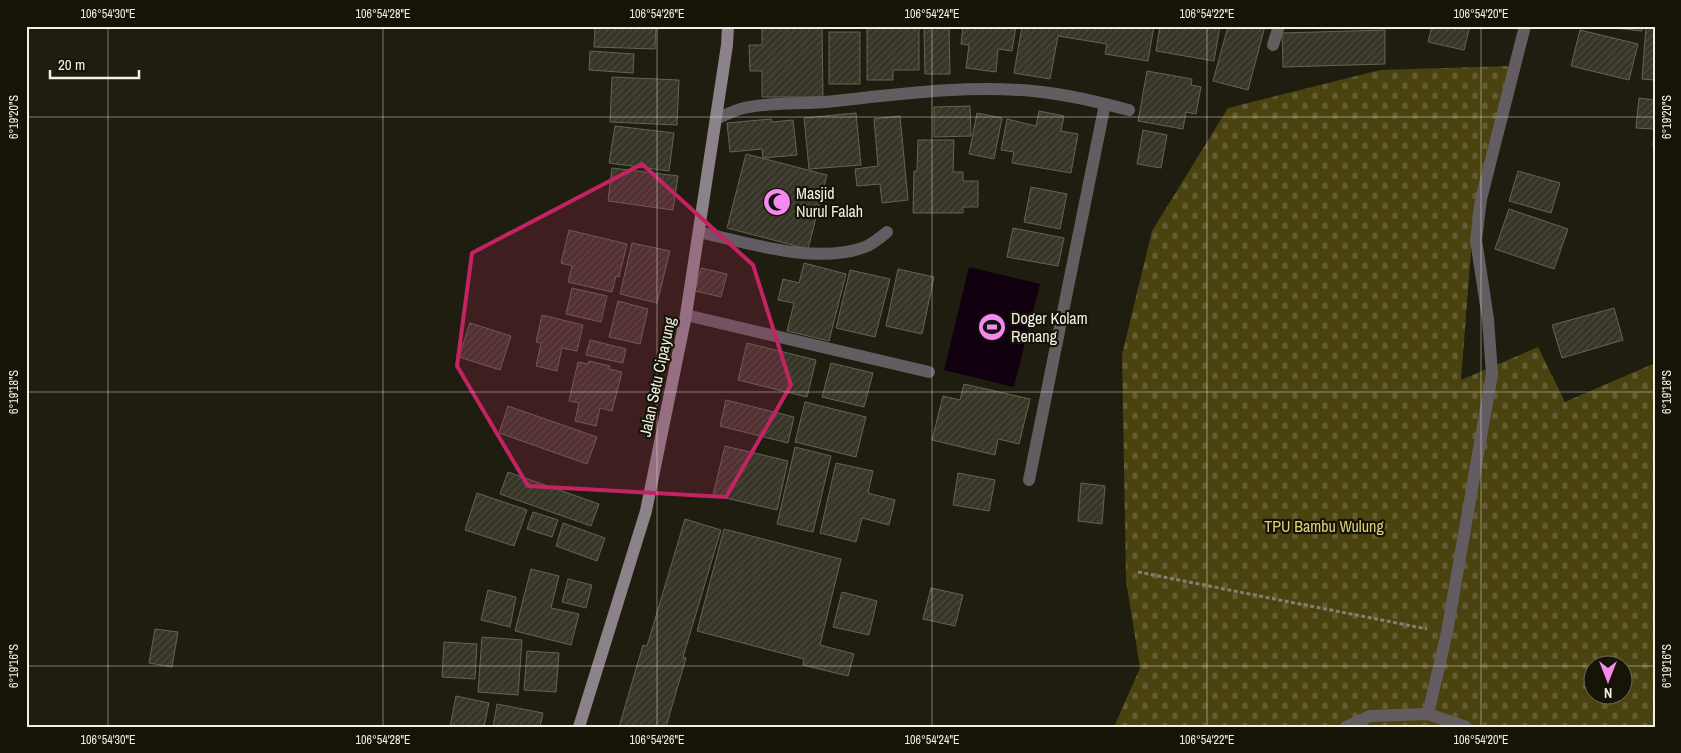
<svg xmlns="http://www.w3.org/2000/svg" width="1681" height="753" viewBox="0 0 1681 753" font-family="'Archivo Narrow',sans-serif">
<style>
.cemetery{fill:url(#cemetery-stones);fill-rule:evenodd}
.water{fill:#100010}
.building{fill:url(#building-hatch);stroke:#656353}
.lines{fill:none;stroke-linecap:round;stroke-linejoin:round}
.path{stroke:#807f73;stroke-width:3;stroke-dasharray:4 2.5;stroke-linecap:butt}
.lane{stroke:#635d62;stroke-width:12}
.street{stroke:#635d62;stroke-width:12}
.secondary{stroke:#8b828a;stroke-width:12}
.marked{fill:#c42362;fill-opacity:0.2;stroke:#c42362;stroke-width:4;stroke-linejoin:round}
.ticks{fill:none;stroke:#f1f0e7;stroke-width:1;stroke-opacity:0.45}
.labels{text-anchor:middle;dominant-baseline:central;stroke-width:4.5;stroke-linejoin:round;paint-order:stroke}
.poi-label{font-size:16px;fill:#f1f0e7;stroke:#161407;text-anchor:start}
.street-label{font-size:16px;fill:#f1f0e7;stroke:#161407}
.park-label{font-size:16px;fill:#ded076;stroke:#161407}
.neatline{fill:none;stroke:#f1f0e7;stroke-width:2}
.ticks-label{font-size:12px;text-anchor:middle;fill:#f1f0e7}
</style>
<defs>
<pattern id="cemetery-stones" width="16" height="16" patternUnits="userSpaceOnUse" patternTransform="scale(1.25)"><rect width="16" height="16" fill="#4a4310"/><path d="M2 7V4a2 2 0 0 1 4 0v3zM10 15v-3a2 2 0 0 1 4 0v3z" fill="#655e33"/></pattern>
<pattern id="building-hatch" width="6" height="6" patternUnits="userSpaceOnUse" patternTransform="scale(1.25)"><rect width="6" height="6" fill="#373527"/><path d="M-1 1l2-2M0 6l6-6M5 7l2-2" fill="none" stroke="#4b493c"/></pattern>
</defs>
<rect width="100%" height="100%" fill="#1f1d10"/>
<path class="cemetery" d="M1510,66L1473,227L1461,380L1538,347L1565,402L1655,363V727H1114L1140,668L1126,580L1122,355L1152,231L1228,108L1380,70ZM1594,666H1624V696H1594Z"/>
<path class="water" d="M969,267L1040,284L1014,387L944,370Z"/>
<g class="building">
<path d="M595,26H656L655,49L594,47Z"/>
<path d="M867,26H919V70H893V80H867Z"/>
<path d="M963,26H1016L1012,51L998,49L996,72L966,68L969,45L961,44Z"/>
<path d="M1022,26H1154L1148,61L1105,54L1107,44L1058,36L1050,79L1014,73Z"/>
<path d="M1160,26H1220L1214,61L1156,51Z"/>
<path d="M1228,26H1265L1248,90L1213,81Z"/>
<path d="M1432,26H1470L1464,50L1428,42Z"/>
<path d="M1598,26H1642V31Z"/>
<path d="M1646,26H1655V80L1642,79Z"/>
<path d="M762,27H822L823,97H762V71H750L749,45H762Z"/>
<path d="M924,27H949L950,74H925Z"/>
<path d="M1385,30V64L1283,67L1282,33Z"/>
<path d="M1580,30L1638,44L1629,80L1571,66Z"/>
<rect x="829" y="32" width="31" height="52"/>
<path d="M590,51L634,54L633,73L589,70Z"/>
<path d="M1147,71L1192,79L1191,85L1201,87L1196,114L1186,112L1183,129L1138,121Z"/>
<path d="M612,77L679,80L677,125L610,122Z"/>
<path d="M1639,98L1655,100V146H1653L1654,129L1636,128Z"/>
<path d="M970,106L971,136L934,137V107Z"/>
<path d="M1039,111L1064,116L1061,131L1078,134L1071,173L1012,163L1014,152L1001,150L1007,119L1036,126Z"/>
<path d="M856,113L861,165L809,169L804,118Z"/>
<path d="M977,113L1002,118L994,159L969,154Z"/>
<path d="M900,116L908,200L882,203L880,184L857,186L855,169L878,166L874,119Z"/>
<path d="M771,119L772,122L793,120L797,155L763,158L762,149L730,152L727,123Z"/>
<path d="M615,126L674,133L669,171L609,163Z"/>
<path d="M1143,130L1167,135L1161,168L1137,164Z"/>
<path d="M918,140H954L953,172H963V181H978V207H963V213H913L914,171H917Z"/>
<path d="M746,154L827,175L808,249L727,228Z"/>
<path d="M612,168L678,176L673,210L608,201Z"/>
<path d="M1518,171L1560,183L1551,213L1509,201Z"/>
<path d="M1031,187L1067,194L1060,229L1024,222Z"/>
<path d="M1509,209L1568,229L1554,269L1495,249Z"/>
<path d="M1013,228L1064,238L1058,266L1007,257Z"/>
<path d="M569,230L627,244L619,277L616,276L612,292L568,282L572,266L561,263Z"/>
<path d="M632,243L670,251L657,303L620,294Z"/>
<path d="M804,263L846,274L829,341L787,331L794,303L778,300L783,279L799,283Z"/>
<path d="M701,268L727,274L721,297L695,291Z"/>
<path d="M898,269L934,277L922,334L886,326Z"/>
<path d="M850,270L890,279L875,337L836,328Z"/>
<path d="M572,288L607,296L601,322L566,314Z"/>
<path d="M618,301L648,309L640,344L609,337Z"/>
<path d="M1614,308L1623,340L1562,358L1552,325Z"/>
<path d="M542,315L583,325L577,351L562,348L557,371L536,366L541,343L536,342Z"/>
<path d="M470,323L511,336L500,370L459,357Z"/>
<path d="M590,340L626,349L623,363L586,355Z"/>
<path d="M747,343L816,360L807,397L738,380Z"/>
<path d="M589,361L610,366L609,369L622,372L612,411L600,408L596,426L575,421L579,403L569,401L578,362L588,364Z"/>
<path d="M831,363L873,373L864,407L822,397Z"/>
<path d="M964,384L1030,399L1019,444L998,439L995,455L932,440L943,396L960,400Z"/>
<path d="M726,400L794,417L788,443L720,426Z"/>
<path d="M805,402L866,417L856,457L795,442Z"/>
<path d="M508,406L597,437L587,464L499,433Z"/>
<path d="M725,446L788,461L777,510L713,495Z"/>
<path d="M795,447L831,456L813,532L777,524Z"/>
<path d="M836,463L873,471L868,493L895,500L889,525L862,518L856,542L820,533Z"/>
<path d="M508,472L599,504L591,526L500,494Z"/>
<path d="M958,473L995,480L989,511L953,505Z"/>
<path d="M1081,483L1105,486L1102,524L1078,521Z"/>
<path d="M477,493L527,510L514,546L465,530Z"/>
<path d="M533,512L558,520L552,537L527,529Z"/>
<path d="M685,519L721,530L683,657L686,658L666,727H619L643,645L647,646Z"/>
<path d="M563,523L605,538L597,561L556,546Z"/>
<path d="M724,529L841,559L820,645L854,654L848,676L803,665L804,659L697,631Z"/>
<path d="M531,569L559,576L551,608L579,614L571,645L515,631Z"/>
<path d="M568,579L592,585L586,608L562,602Z"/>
<path d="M931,588L963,595L955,626L923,619Z"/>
<path d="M488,590L516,597L510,627L481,620Z"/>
<path d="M842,592L877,601L869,635L833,627Z"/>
<path d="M155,629L178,632L172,667L149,663Z"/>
<path d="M482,637L522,640L518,695L478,692Z"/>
<path d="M444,642L477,644L475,679L442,677Z"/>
<path d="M527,651L559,653L556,692L524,690Z"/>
<path d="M456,696L489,703L484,727H450Z"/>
<path d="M497,704L543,713L540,727H493Z"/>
</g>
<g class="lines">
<path class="path" d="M1138,572L1427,629"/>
<g class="lane">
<path d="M1428,714L1447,632L1492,374"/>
<path d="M1346,727L1370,716L1428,714L1466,727"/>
</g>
<g class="street">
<path d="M1273,45L1279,26"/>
<path d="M716,119C725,115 735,110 744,108C774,101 805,105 835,101C901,94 967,85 1033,91C1066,94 1097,102 1129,110"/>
<path d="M699,232C748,243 817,265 865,247C873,244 881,237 887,232"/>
<path d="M686,315L929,372"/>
<path d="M1492,374L1488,319L1476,240L1481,199L1525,26"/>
<path d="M1029,480L1105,104"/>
</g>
<path class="secondary" d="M579,727L646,511L686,315L727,45L728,26"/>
</g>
<path class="marked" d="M642,164L753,265L791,385L726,497L528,486L457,366L472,253Z"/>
<path class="ticks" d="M108,26V727M383,26V727M657,26V727M932,26V727M1207,26V727M1481,26V727M26,117H1655M26,392H1655M26,666H1594M1624,666H1655"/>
<defs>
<g id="mosque-disc" transform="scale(1.4375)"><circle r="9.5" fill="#f589ef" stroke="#161407"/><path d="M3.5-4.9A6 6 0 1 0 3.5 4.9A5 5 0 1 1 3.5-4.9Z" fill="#111"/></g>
<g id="stadium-disc" transform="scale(1.4375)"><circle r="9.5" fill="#f589ef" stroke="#161407"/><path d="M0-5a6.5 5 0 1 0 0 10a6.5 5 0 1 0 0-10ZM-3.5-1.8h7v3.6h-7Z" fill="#111"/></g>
</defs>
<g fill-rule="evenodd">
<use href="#mosque-disc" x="777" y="202"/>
<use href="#stadium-disc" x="992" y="327"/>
</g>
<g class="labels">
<g class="poi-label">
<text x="796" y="193">Masjid<tspan x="796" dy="18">Nurul Falah</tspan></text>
<text x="1011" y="318">Doger Kolam<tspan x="1011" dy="18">Renang</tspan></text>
</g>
<g class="street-label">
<text transform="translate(657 377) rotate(-78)">Jalan Setu Cipayung</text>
</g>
<g class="park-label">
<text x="1324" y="526">TPU Bambu Wulung</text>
</g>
</g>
<rect width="1681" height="753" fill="none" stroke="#161407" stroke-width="55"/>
<g transform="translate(1608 680) rotate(180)"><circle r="24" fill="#161407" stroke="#6e6c61"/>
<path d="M0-4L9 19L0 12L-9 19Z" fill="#f589ef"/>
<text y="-8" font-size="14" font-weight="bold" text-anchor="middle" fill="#f1f0e7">N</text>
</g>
<path d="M50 70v8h89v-8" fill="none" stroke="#f1f0e7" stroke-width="2.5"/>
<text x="58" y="70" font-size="15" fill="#f1f0e7" stroke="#161407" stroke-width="4" paint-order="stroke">20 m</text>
<rect x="28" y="28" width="1626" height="698" class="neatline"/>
<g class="ticks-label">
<text x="108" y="18">106°54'30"E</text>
<text x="383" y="18">106°54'28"E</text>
<text x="657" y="18">106°54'26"E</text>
<text x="932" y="18">106°54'24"E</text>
<text x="1207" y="18">106°54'22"E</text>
<text x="1481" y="18">106°54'20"E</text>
<text transform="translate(1667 117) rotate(-90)" y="4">6°19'20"S</text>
<text transform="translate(14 117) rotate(-90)" y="4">6°19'20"S</text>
<text transform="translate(1667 392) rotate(-90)" y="4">6°19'18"S</text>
<text transform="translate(14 392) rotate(-90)" y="4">6°19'18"S</text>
<text transform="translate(1667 666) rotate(-90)" y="4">6°19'16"S</text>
<text transform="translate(14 666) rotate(-90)" y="4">6°19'16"S</text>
<text x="108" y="744">106°54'30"E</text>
<text x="383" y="744">106°54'28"E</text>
<text x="657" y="744">106°54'26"E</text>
<text x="932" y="744">106°54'24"E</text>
<text x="1207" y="744">106°54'22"E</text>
<text x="1481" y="744">106°54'20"E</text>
</g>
</svg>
